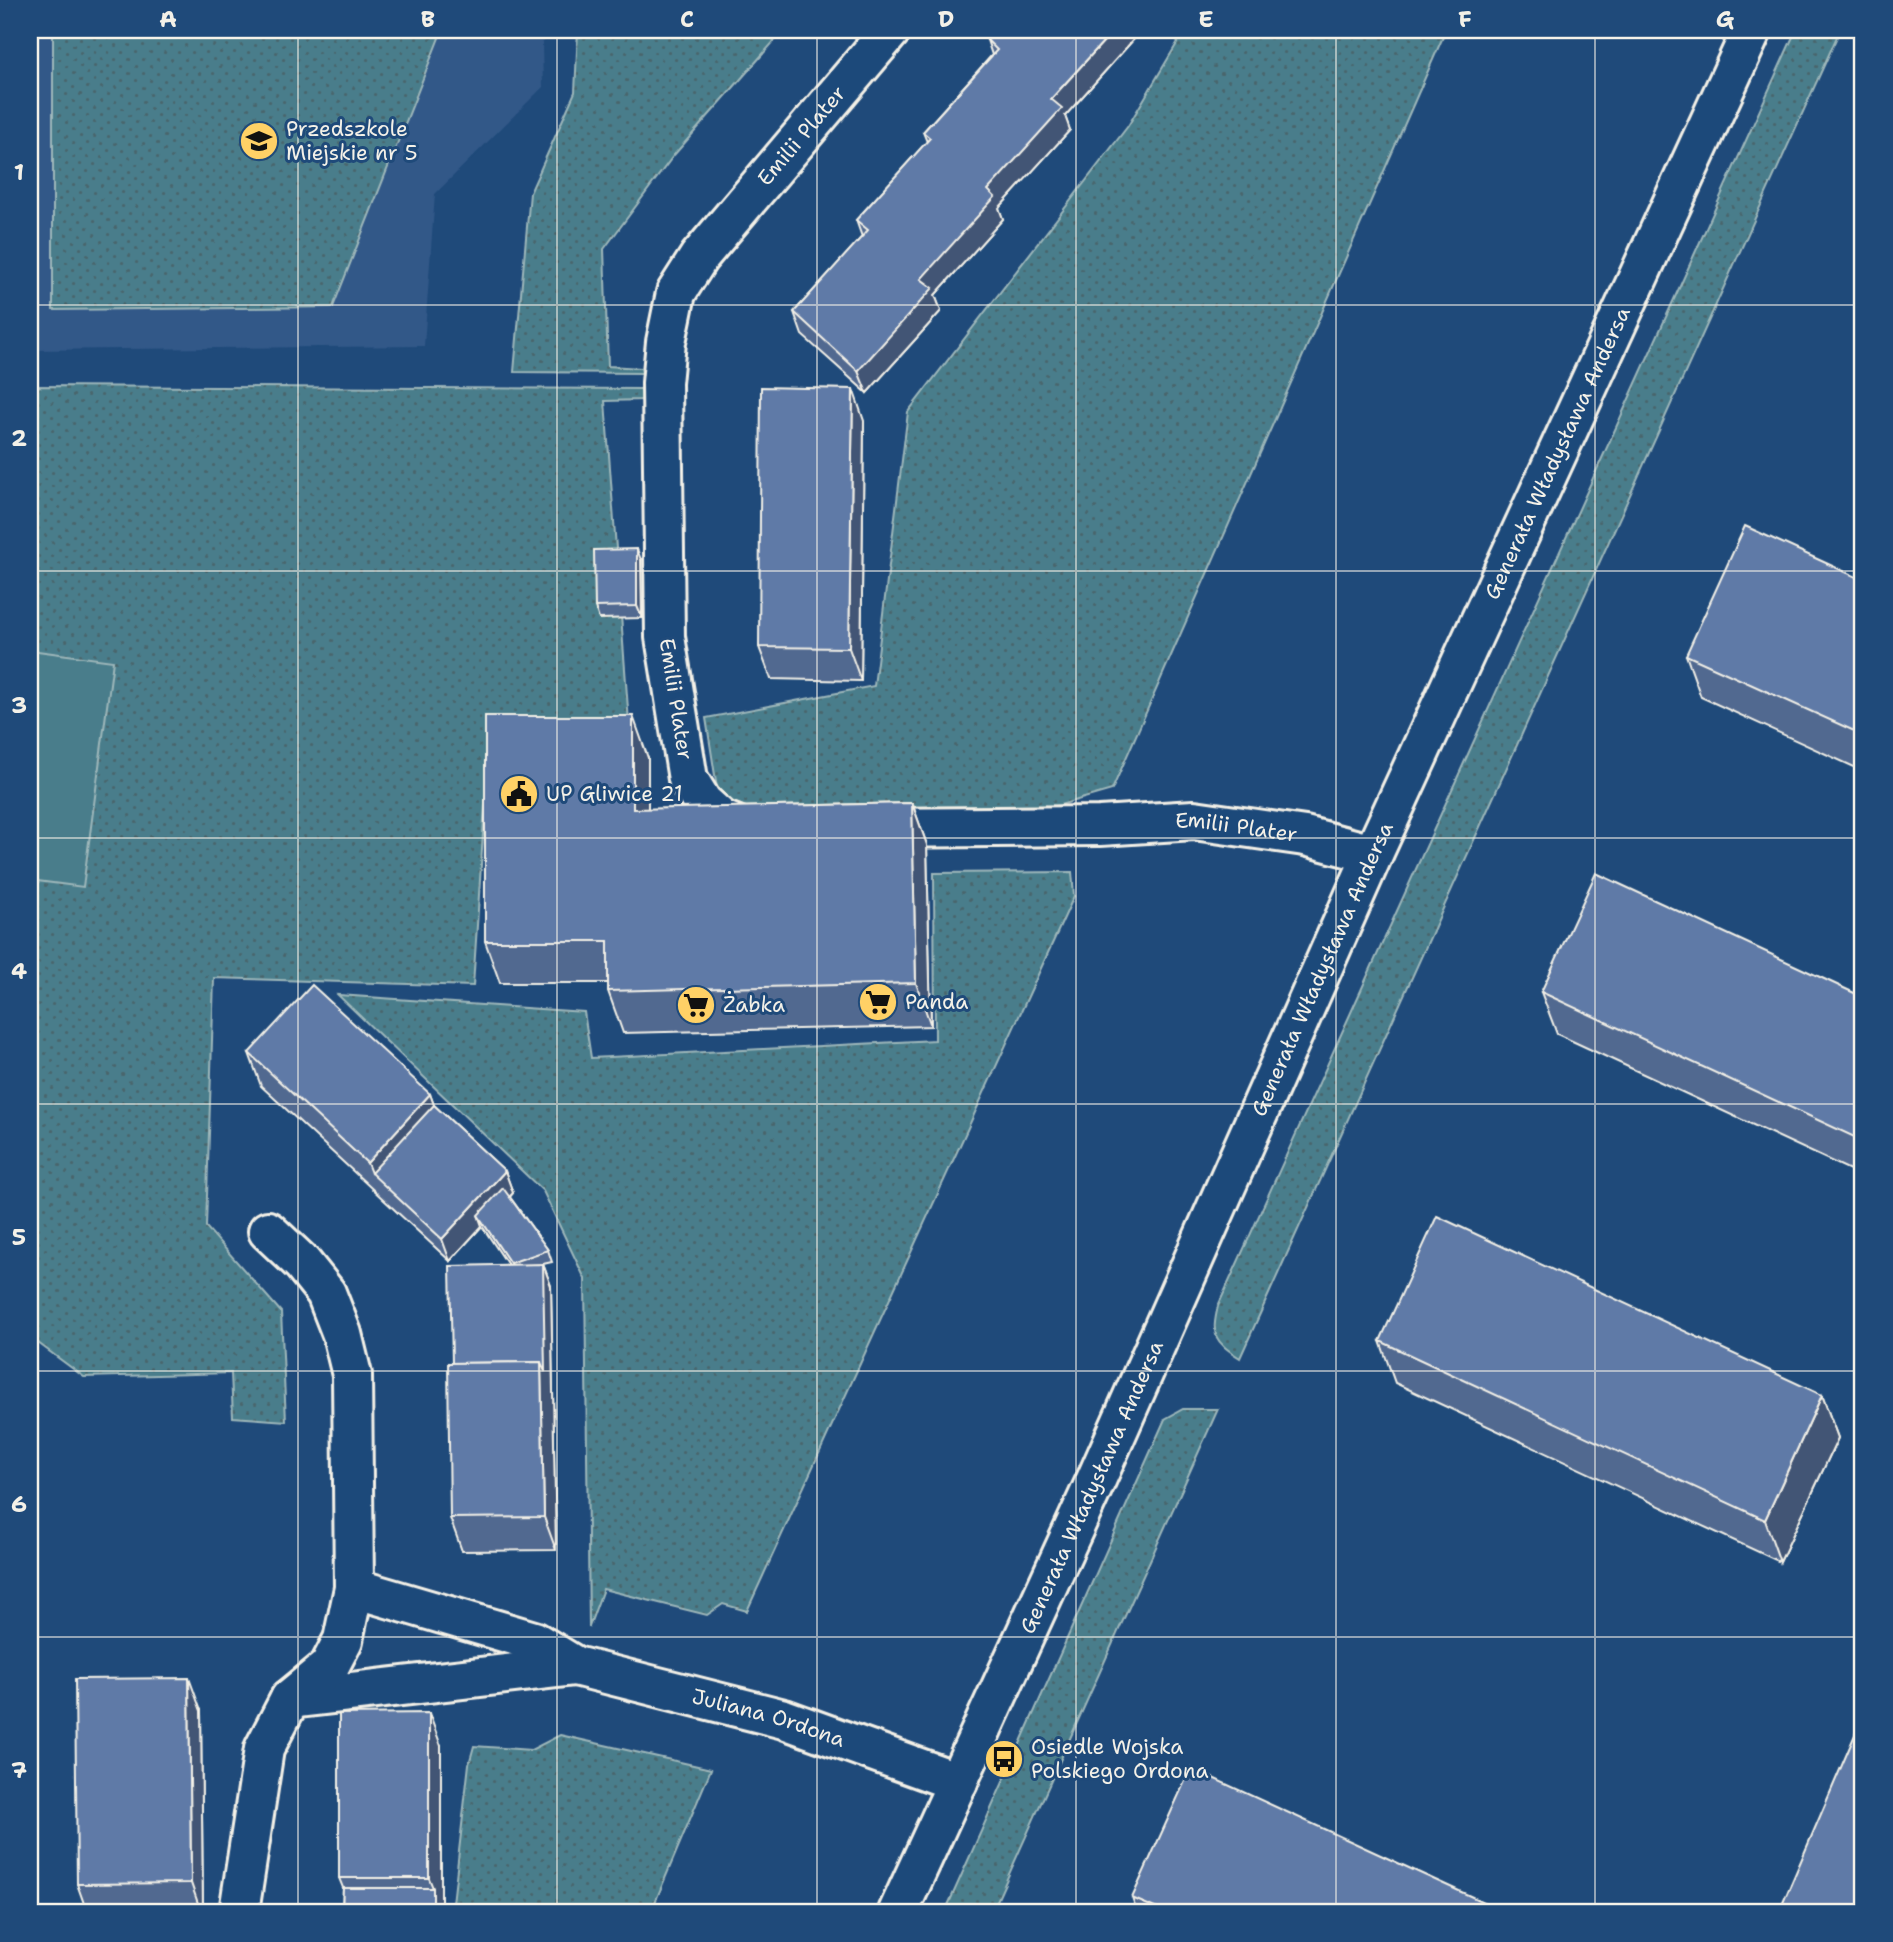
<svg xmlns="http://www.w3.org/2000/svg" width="1893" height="1942" viewBox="0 0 1893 1942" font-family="'Shantell Sans',sans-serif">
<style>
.built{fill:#325888}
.grass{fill:url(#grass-dots);stroke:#9eb7ba;stroke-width:2}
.garden{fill:#497d8b;stroke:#9eb7ba;stroke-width:2}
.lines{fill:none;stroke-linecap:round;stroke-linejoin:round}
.street-casing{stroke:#f4f1e8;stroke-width:44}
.secondary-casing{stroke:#f4f1e8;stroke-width:44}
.street{stroke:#1f4a7a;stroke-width:38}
.secondary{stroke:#1f4a7a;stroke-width:38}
.wall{fill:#516990;stroke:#f4f1e8;stroke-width:2}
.shaded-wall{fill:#425575;stroke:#f4f1e8;stroke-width:2}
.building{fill:#5e7aa7;stroke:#f4f1e8;stroke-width:2}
.grid{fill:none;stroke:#f4f1e8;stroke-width:2;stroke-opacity:0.55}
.labels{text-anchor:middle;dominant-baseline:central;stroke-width:6;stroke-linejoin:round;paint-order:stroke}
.poi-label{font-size:21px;fill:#f4f1e8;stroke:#1f4a7a;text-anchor:start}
.street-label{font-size:21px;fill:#f4f1e8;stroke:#1f4a7a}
.neatline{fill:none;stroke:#f4f1e8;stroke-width:2.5}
.grid-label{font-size:23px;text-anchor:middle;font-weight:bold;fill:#f4f1e8}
</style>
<defs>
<pattern id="grass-dots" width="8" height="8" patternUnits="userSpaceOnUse" patternTransform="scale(1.75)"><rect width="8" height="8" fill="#497d8b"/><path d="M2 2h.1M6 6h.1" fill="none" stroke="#49656c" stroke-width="1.8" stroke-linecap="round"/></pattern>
</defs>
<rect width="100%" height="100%" fill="#1f4a7a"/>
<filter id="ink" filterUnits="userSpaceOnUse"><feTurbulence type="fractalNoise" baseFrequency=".0143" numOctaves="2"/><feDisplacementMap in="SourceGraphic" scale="14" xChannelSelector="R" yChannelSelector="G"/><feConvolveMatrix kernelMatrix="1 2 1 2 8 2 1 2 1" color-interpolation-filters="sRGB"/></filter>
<g filter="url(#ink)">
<path class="built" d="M30,30H559L542,43L543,87L435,194L424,346L30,350Z"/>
<g class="grass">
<path d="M53,30H442L333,307L53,310Z"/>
<path d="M578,30H784L674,155L604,249L608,366L641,368L642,373L514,372L530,193L575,92Z"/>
<path d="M1185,30H1446L1112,790L980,828L722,820L706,718L874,686L908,412L1128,126Z"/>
<path d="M1796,30H1840L1240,1358C1214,1341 1211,1336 1218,1306Z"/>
<path d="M30,386L641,389L642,400L605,401L630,736L489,743L473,986L214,978L206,1227L281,1312L286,1421L233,1417L231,1373L84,1377L30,1337Z"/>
<path d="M1072,872L1074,896L747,1611L723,1604L707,1615L603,1589L589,1627L585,1279L543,1191L338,995L584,1012L591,1058L935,1040L934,873Z"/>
<path d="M1183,1409H1218L992,1912H945L1165,1419Z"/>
<path d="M560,1735L711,1769L651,1912H452L469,1764L474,1746L531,1750Z"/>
</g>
<path class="garden" d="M30,650L113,661L83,887L30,880Z"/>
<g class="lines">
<g class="street-casing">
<g id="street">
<path id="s1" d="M755,828H742L722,820L702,802L688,779L665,637L662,383L666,342L676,293L699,257L891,30"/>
<path id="s2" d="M868,828L1100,826L1194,820L1305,836L1373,854"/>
<path id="s3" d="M354,1588L534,1641L575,1666L784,1719L958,1782"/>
<path d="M290,1699L575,1666"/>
<path d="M239,1912L264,1749L290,1699L329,1667L343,1640L354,1588L352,1375L342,1334L326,1293L302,1263L268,1231"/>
</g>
</g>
<g class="secondary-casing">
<g id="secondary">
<path id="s4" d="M898,1912L1096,1480L1373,854L1752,30"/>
</g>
</g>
<use href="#street" class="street"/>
<use href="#secondary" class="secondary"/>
</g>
<g class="wall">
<path d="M1134,39L1065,116L1070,130L999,208L1003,219L935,295L941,311L867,393L802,335L794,312L862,237L856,220L927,142L923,132L992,55L987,40Z"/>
<path d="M864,421L861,681L771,679L759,647Z"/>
<path d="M641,560L642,618L599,619L595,607Z"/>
<path d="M1863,580V771L1701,697L1686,655Z"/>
<path d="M648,758V809L912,803L927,845L931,1026L623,1033L608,991V983H500L485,941Z"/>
<path d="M1541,992L1863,997V1176L1557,1034Z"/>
<path d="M249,1053L430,1094L434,1105L505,1171L513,1193L510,1197L548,1250L552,1262L543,1264L551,1286L556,1550L462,1551L450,1518L452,1363L508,1265L482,1226L450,1261L261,1086Z"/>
<path d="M1380,1341L1822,1395L1838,1438L1780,1562L1395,1383Z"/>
<path d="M201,1711L203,1912H87L77,1884Z"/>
<path d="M441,1746V1912H342L343,1888L339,1878Z"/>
<path d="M1132,1898L1505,1912H1137Z"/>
</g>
<g class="shaded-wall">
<path d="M1114,30H1130L1134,39L1065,116L1070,130L999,208L1003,219L935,295L941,311L867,393L858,371L921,279L988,190L1051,99Z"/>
<path d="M853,389L864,421L861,681L849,648Z"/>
<path d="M637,549L641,560L642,618L637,606Z"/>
<path d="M633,716L648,758V851L633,809Z"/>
<path d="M912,803L927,845L931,1026L916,983Z"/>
<path d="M430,1094L442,1127L371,1173L367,1163Z"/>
<path d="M505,1171L513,1193L484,1224L478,1215L482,1226L450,1261L442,1239Z"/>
<path d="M543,1264L551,1286L556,1550L544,1517L541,1362Z"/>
<path d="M1822,1395L1838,1438L1780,1562L1765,1520Z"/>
<path d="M189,1678L201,1711L203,1912H201L191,1883Z"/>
<path d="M429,1713L441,1746V1912H433V1888L429,1878Z"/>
</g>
<g class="building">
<path d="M996,30H1114L1051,99L1062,108L988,190L995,197L921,279L933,288L858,371L794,312L868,230L856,220L930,138L923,132L997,50L987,40Z"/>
<path d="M761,387L853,389L849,648L759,647Z"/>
<path d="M1745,526L1863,580V735L1686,655Z"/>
<path d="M637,549V606L595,607L594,550Z"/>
<path d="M485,716H633V809L912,803L916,983L608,991V941H485Z"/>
<path d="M1596,873L1863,997V1141L1541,992Z"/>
<path d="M312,985L430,1094L367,1163L249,1053Z"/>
<path d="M434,1105L505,1171L442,1239L371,1173Z"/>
<path d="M503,1188L548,1250L510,1263L478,1215Z"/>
<path d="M1437,1216L1822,1395L1765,1520L1380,1341Z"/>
<path d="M543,1264L545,1372L541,1362L452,1363L450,1266Z"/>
<path d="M541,1362L544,1517L450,1518L448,1363Z"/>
<path d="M189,1678L191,1883L77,1884L75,1679Z"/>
<path d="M429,1713V1878H339V1714Z"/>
<path d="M1863,1716V1912H1779Z"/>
<path d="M1191,1768L1505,1912H1164L1132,1898Z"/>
<path d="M343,1888H433V1912H342Z"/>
</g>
</g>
<path class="grid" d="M298,30V1912M557,30V1912M817,30V1912M1076,30V1912M1336,30V1912M1595,30V1912M30,305H1863M30,571H1863M30,838H1863M30,1104H1863M30,1371H1863M30,1637H1863"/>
<defs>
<g id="school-disc" transform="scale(2.0125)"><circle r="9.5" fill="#ffd166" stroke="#1f4a7a"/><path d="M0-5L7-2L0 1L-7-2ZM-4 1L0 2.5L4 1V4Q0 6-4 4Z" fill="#111"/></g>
<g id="civic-disc" transform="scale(2.0125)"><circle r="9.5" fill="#ffd166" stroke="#1f4a7a"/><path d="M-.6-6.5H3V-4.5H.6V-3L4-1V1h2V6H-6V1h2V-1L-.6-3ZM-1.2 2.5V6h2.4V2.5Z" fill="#111"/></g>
<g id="supermarket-disc" transform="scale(2.0125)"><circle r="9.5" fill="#ffd166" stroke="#1f4a7a"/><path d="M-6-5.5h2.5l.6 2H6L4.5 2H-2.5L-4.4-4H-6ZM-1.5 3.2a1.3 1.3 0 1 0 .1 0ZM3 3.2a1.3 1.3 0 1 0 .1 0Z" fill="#111"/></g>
<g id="bus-disc" transform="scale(2.0125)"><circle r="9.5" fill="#ffd166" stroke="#1f4a7a"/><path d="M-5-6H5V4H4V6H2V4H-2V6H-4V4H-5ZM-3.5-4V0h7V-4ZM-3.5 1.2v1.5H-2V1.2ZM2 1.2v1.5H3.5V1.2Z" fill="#111"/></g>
</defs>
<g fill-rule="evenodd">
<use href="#school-disc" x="259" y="141"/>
<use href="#civic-disc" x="519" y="794"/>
<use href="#supermarket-disc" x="878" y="1002"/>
<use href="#supermarket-disc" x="696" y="1005"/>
<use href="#bus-disc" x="1004" y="1759"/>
</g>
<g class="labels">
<g class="poi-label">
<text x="286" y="129">Przedszkole<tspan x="286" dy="24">Miejskie nr 5</tspan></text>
<text x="546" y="794">UP Gliwice 21</text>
<text x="905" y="1002">Panda</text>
<text x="723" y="1005">Żabka</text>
<text x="1031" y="1747">Osiedle Wojska<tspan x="1031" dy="24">Polskiego Ordona</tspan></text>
</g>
<g class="street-label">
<text stroke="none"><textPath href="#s1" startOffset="779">Emilii Plater</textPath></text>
<text stroke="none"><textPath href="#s4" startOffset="1601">Generała Władysława Andersa</textPath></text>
<text transform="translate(676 699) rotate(81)">Emilii Plater</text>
<text stroke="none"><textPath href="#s2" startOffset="369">Emilii Plater</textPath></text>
<text stroke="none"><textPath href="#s4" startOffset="1034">Generała Władysława Andersa</textPath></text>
<text stroke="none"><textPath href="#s4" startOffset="467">Generała Władysława Andersa</textPath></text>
<text stroke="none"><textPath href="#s3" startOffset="436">Juliana Ordona</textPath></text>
</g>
</g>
<rect width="1893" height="1942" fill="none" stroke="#1f4a7a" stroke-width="77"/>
<rect x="38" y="38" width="1816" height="1866" class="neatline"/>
<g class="grid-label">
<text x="168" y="27">A</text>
<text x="428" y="27">B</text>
<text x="687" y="27">C</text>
<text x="946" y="27">D</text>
<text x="1206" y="27">E</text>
<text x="1465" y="27">F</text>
<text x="1725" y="27">G</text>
<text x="19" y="180">1</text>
<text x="19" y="446">2</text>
<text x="19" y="713">3</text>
<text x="19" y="979">4</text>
<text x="19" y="1245">5</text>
<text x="19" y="1512">6</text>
<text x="19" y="1778">7</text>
</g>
</svg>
